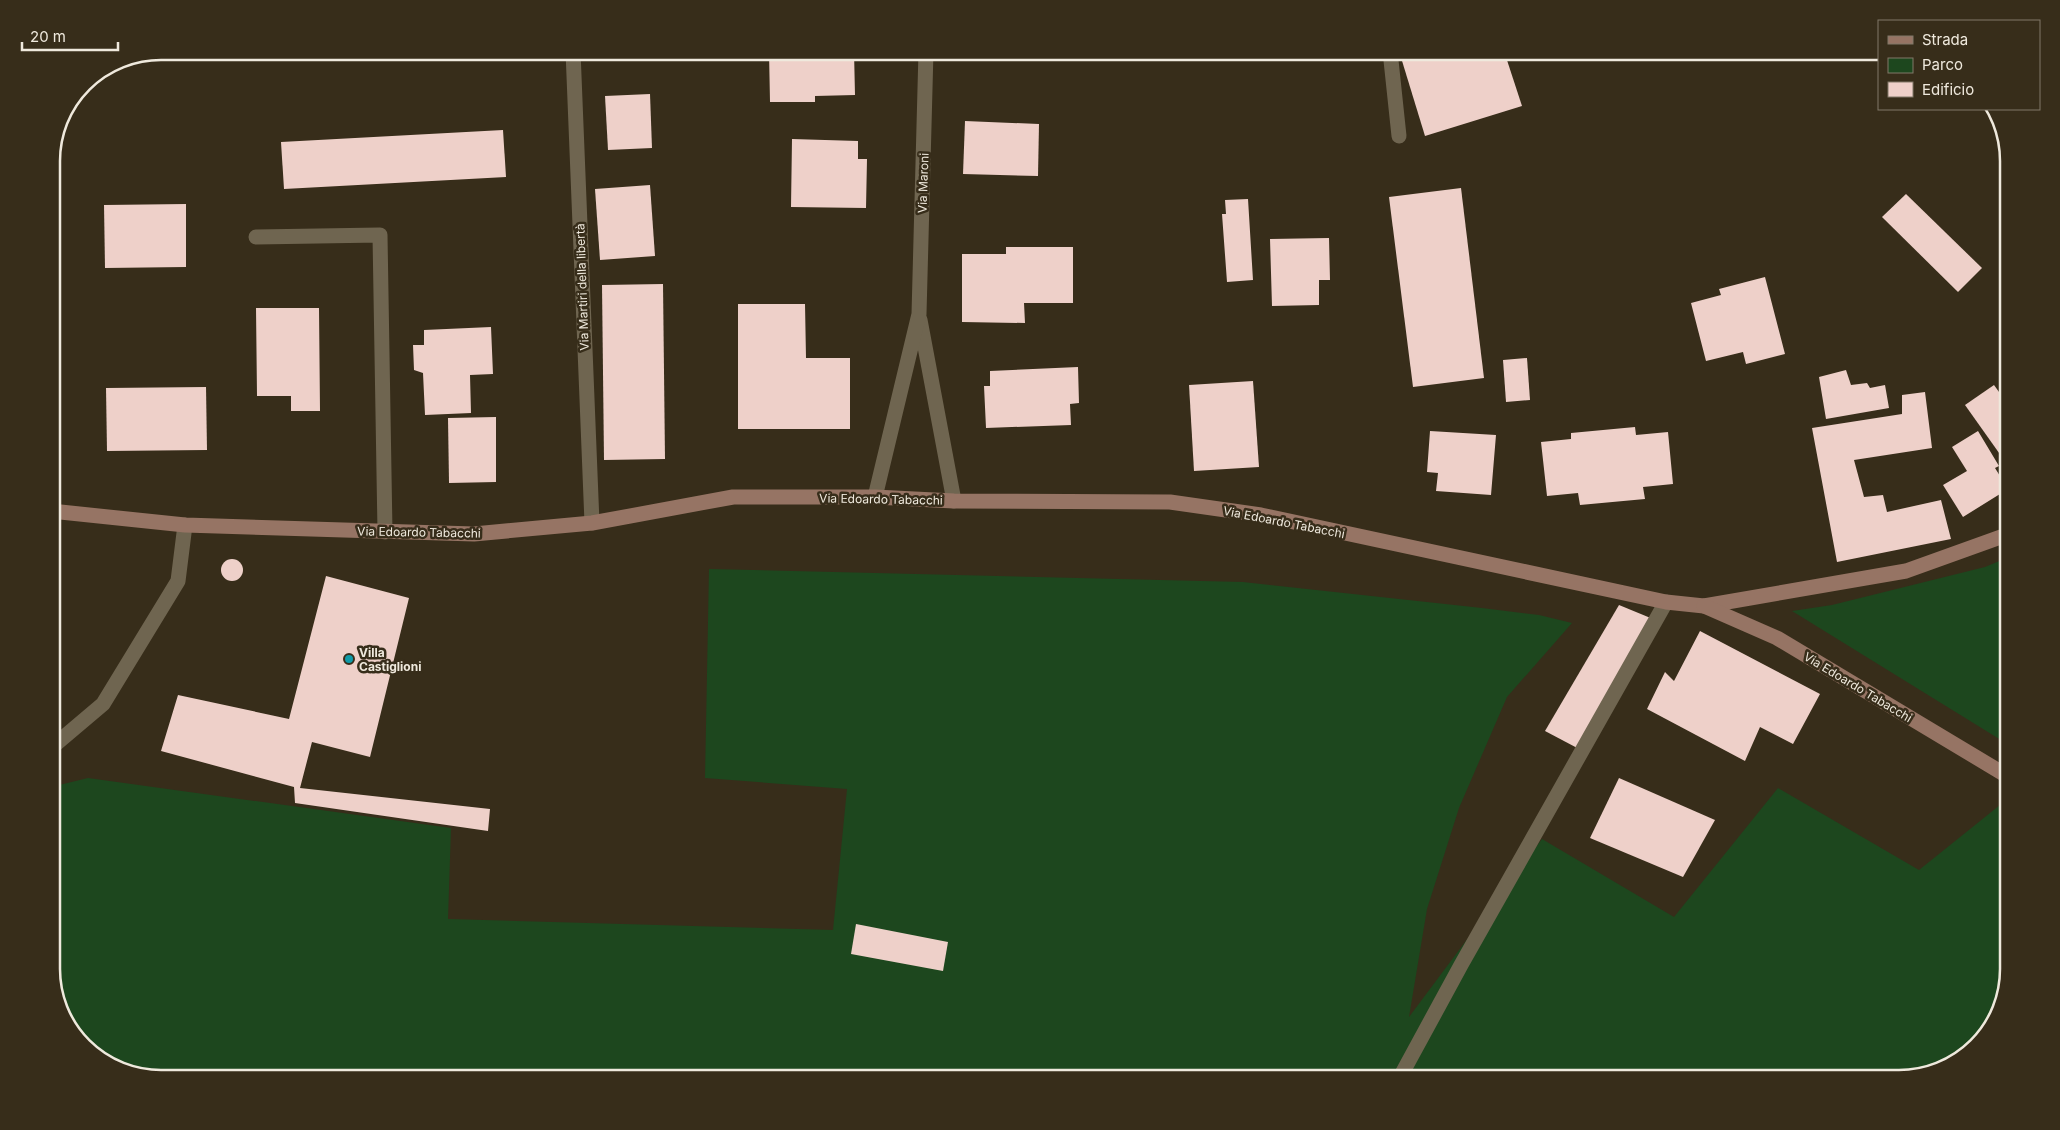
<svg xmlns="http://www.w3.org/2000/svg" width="2060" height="1130" viewBox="0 0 2060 1130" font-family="Inter,sans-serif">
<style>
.green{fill:#1d471e}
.building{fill:#eed0c9}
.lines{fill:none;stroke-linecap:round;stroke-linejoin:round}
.street{stroke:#6f6550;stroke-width:15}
.secondary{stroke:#967464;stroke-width:15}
.culture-dot{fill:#0f9aa8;stroke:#372d1a;stroke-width:2}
.labels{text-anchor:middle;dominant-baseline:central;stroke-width:5;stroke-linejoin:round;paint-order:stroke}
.street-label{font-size:12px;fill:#efe9dd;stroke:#372d1a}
.poi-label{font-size:12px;font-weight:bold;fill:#efe9dd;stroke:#372d1a;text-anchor:start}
.rim{fill:none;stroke:#efe9dd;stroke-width:2.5}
</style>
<rect width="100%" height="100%" fill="#372d1a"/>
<g class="green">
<path d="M2009,557V745L1792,611L1832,605L1985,567Z"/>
<path d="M709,569L1243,582L1482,608L1539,615L1572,623L1507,697L1459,808L1427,909L1409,1017L1542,839L1674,917L1778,788L1919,870L2000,805L2009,811V969L1997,1018L1954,1064L1899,1079H161L112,1067L70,1030L52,976L51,787L88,778L451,828L448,919L833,930L847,789L705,778Z"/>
</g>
<g class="building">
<rect x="632" y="51" width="60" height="9"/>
<path d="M769,51H854L855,95L815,96V102H770Z"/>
<path d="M1399,51H1504L1522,106L1425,136Z"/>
<path d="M650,94L652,148L608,150L605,96Z"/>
<path d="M965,121L1039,124L1038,176L963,174Z"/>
<path d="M503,130L506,177L284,189L281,142Z"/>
<path d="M792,139L858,141V159H867L866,208L791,207Z"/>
<path d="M650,185L655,256L600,260L595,189Z"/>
<path d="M1461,188L1484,378L1413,387L1389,197Z"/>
<path d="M1906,194L1982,268L1958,292L1882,217Z"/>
<path d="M1248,199L1253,280L1227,282L1222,214H1226L1225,200Z"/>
<path d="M186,204V267L105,268L104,205Z"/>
<path d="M51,208H57L58,274H51Z"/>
<path d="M1329,238L1330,280H1319V305L1272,306L1270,239Z"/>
<path d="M1006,247H1073V303H1024L1025,323L962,322V254H1006Z"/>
<path d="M1765,277L1785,354L1746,364L1743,352L1706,361L1691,303L1721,295L1719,289Z"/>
<path d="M663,284L665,459L604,460L602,285Z"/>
<path d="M738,304H805L806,358H850V429H738Z"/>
<path d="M256,308H319L320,411H291V396H257Z"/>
<path d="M491,327L493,374L470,375L471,413L425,415L423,373L414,370L413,345H424V330Z"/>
<path d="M1527,358L1530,400L1506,402L1503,360Z"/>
<path d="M1078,367L1079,403L1070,404L1071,425L986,428L984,386H990V371Z"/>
<path d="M1846,370L1851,385L1867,383L1870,388L1885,385L1889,408L1826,419L1819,377Z"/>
<path d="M1253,381L1259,467L1194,471L1189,385Z"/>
<path d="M1994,385L2009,406V467L1965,405Z"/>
<path d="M206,387L207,450L107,451L106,388Z"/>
<path d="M1925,392L1932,448L1854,460L1864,497L1883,495L1887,512L1941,500L1951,539L1837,562L1812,428L1902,414V395Z"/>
<path d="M496,417V482L449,483L448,418Z"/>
<path d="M1635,427L1636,435L1668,432L1673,484L1643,487L1645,499L1580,505L1578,493L1547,496L1541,442L1571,439V433Z"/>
<path d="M1430,431L1496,435L1491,495L1436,491L1438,473L1427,472Z"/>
<path d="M1978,431L1999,466L1995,468L2008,489L1963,517L1943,485L1967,471L1952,447Z"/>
<circle cx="232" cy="570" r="11"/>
<path d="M326,576L409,598L370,757L312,742L300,788L490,809L488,831L295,803L294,787L161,751L178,695L289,719Z"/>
<path d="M1619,605L1653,619L1581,750L1545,731Z"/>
<path d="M1700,631L1820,694L1793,744L1760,727L1745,761L1647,709L1665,672L1674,681Z"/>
<path d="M1619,778L1715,820L1683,877L1590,838Z"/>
<path d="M856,924L948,942L943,971L851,954Z"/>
</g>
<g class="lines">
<g class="street">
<path d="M573,51L592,523"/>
<path d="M1390,51L1399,136"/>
<path d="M256,237L380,235L385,532"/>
<path d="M920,320L954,501"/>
<path d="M875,497L919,314L926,51"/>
<path d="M51,748L103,704L178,581L185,525"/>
<path d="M1399,1079L1461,965L1666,602"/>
</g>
<g class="secondary">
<path d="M51,511L185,525L474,534L592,523L733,497H875L954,501L1170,502L1261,515L1666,602L1704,606L1906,571L2009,534"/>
<path d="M1704,606L1777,638L2009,777"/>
</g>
</g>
<circle class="culture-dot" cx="349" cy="659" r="5"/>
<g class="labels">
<g class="street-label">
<text transform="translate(923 183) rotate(-88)">Via Maroni</text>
<text transform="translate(582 287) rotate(-92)">Via Martiri della libertà</text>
<text transform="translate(881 499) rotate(1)">Via Edoardo Tabacchi</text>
<text transform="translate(1284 522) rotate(11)">Via Edoardo Tabacchi</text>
<text transform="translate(419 532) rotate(1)">Via Edoardo Tabacchi</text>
<text transform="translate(1858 687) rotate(31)">Via Edoardo Tabacchi</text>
</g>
<g class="poi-label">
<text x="359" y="652">Villa<tspan x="359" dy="14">Castiglioni</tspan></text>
</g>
</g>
<path d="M0 0H2060V1130H0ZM161 60H1899A101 101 0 0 1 2000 161V969A101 101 0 0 1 1899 1070H161A101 101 0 0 1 60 969V161A101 101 0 0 1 161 60Z" fill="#372d1a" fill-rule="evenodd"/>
<path class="rim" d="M161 60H1899A101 101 0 0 1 2000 161V969A101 101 0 0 1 1899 1070H161A101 101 0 0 1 60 969V161A101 101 0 0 1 161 60Z"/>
<rect x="1878" y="20" width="162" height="90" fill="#372d1a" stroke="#817868"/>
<rect x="1888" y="36" width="25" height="8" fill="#967464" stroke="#817868"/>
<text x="1922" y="45" font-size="15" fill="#efe9dd">Strada</text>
<rect x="1888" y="58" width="25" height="15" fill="#1d471e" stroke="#817868"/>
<text x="1922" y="70" font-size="15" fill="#efe9dd">Parco</text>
<rect x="1888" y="82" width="25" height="15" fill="#eed0c9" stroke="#817868"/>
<text x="1922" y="95" font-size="15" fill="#efe9dd">Edificio</text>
<path d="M22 42v8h96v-8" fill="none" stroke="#efe9dd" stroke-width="2.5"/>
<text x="30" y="42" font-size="15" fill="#efe9dd" stroke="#372d1a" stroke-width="4" paint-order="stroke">20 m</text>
</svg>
